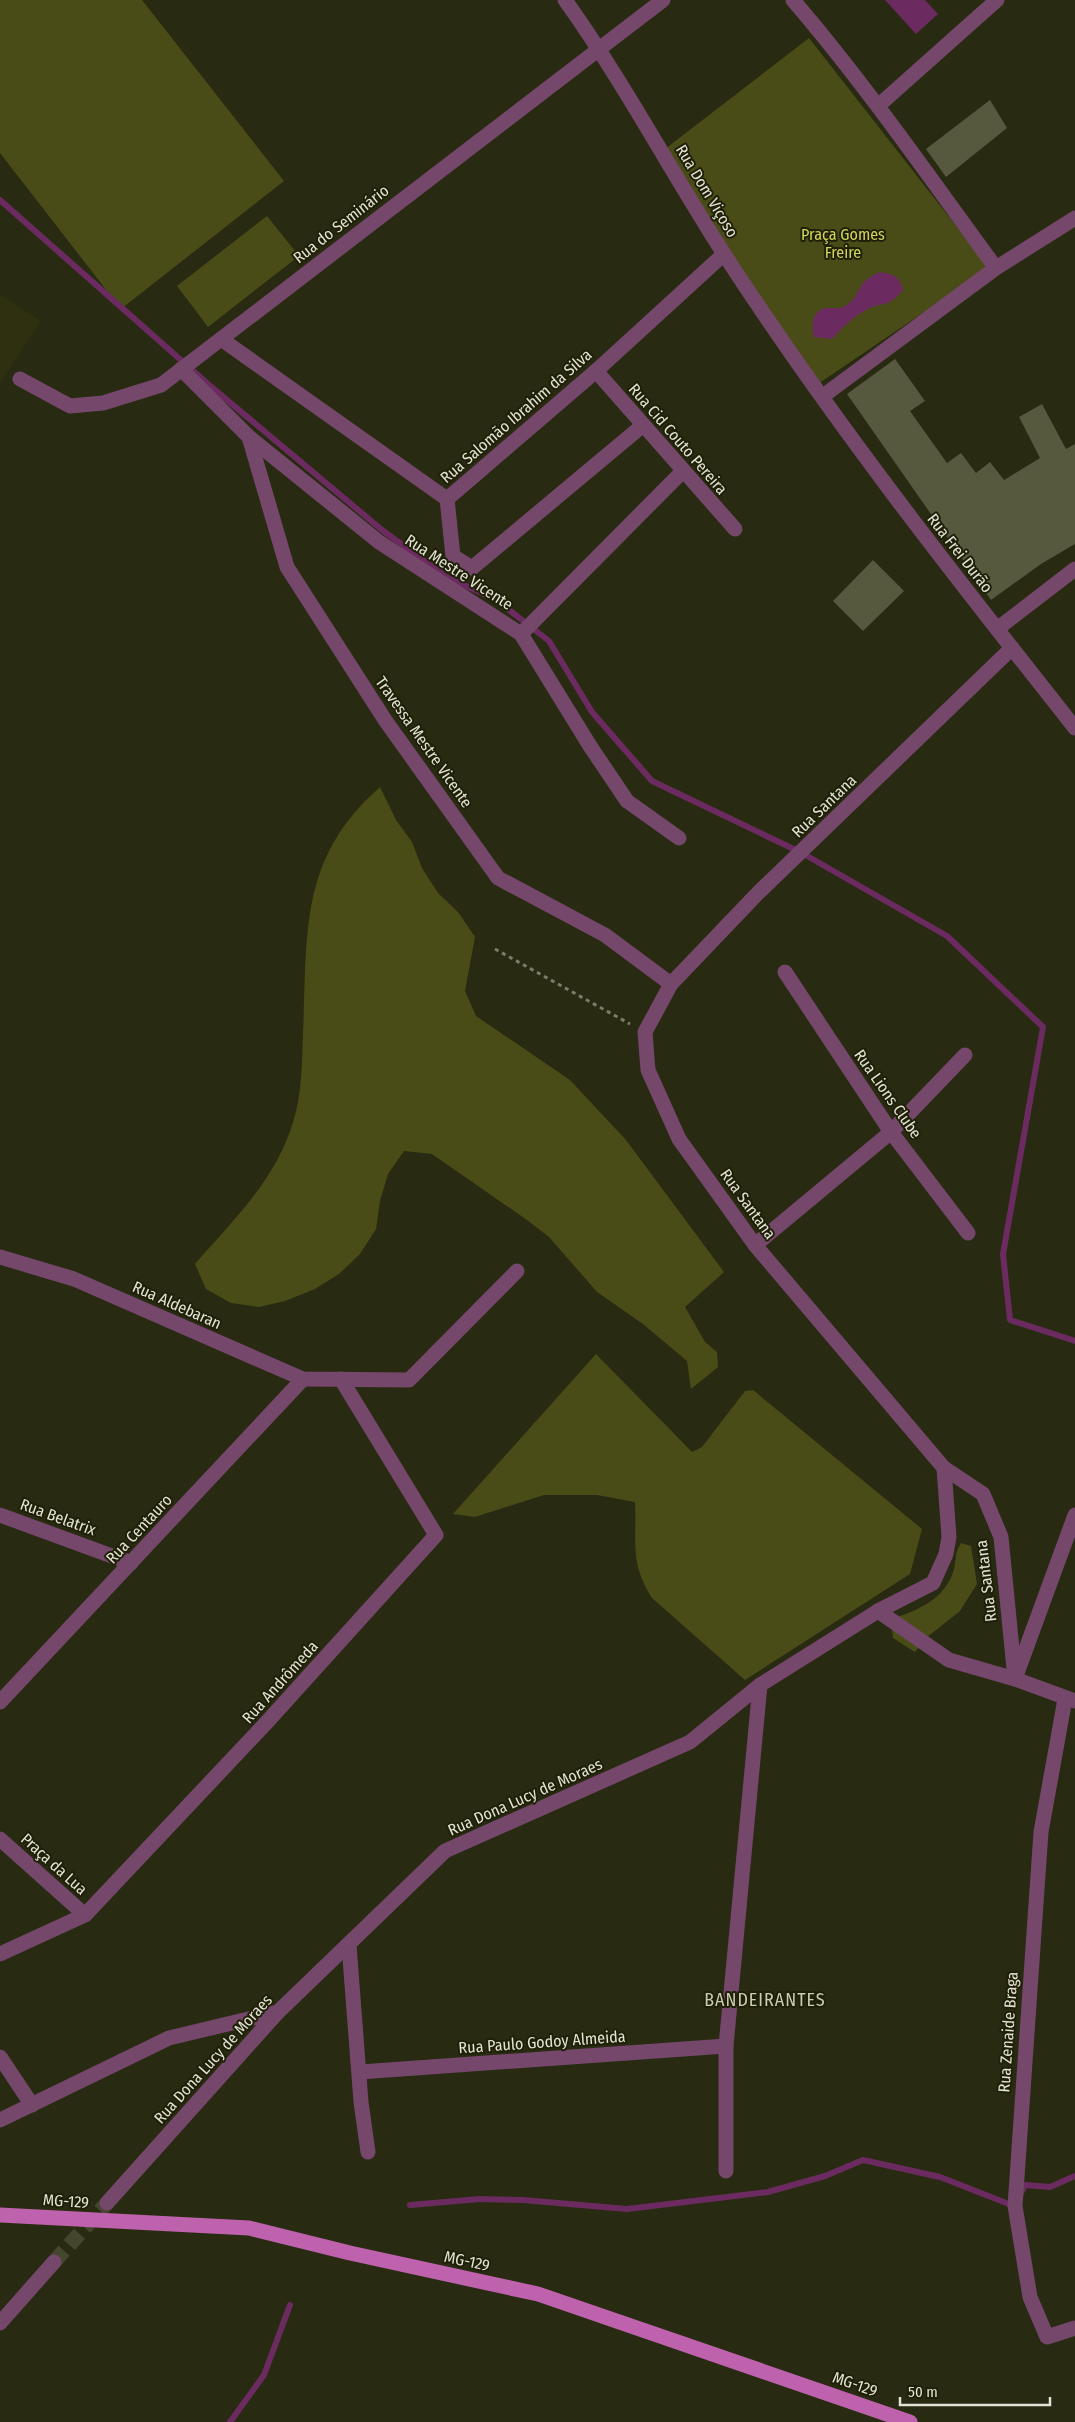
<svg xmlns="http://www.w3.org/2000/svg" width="1075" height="2422" viewBox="0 0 1075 2422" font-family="'Fira Sans Condensed',sans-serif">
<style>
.built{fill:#2e300f}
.green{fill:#4a4c18}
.water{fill:#6c2b60}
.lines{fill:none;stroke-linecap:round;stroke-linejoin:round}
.stream{stroke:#6c2b60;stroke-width:6}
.building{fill:#57593e}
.minor-tunnel{stroke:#44462e;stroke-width:15;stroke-dasharray:15 8;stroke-linecap:butt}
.path{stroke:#7b7d68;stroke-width:3;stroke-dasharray:4 4;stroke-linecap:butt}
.minor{stroke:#74476b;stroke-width:15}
.major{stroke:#be62ad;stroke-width:15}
.labels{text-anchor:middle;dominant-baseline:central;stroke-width:4;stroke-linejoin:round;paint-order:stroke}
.street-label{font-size:16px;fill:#e2e3d4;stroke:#1f2007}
.park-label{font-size:16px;fill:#d0d559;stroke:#1f2007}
.neighbourhood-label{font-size:18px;letter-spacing:1px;fill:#cacdaf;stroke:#1f2007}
</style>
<rect width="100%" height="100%" fill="#282a11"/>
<path class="built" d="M0,294L41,321L0,383Z"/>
<g class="green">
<path d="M0,0H142L284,181L121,309L0,153Z"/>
<path d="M809,38L989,268L815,386L665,149Z"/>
<path d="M267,216L299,256L208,327L177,286Z"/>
<path d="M380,787L396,820L412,842L422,868L438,893L458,912L475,937L465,991L476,1016L570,1080L626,1140L724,1272L685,1307L705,1342L717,1352L718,1367L691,1389L687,1361L643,1324L597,1292L549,1237L527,1220L432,1154L404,1151L388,1174L380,1201L376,1229L360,1254L339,1274L315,1289L285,1301L259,1307L231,1303L206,1289L195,1264C234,1219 277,1179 294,1119C302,1092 302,1062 303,1033C308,933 298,859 380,787Z"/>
<path d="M596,1354L692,1452L702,1447L745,1391L753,1390L922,1529L910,1574L745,1680L652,1598C629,1562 637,1541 635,1502L597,1495H544L475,1517L453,1514Z"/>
<path d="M961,1543L971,1546L977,1584L960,1611L926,1638L915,1652L893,1638L891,1619C917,1611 946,1599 954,1569C957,1557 954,1555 961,1543Z"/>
</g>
<g class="water">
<path d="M885,0H925L938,14L916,34Z"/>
<path d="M880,272C893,274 900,276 903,290C886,310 884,300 866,310C852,318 842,328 832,339L814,337C812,328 811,317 819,311C826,305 837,311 845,306C863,295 854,282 880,272Z"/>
</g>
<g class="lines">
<g class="stream">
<path d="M0,200L208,384L382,530L446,577L495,599L549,641L592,712L652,781L802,853L947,936L1043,1027L1003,1254L1010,1320L1075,1341"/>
<path d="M1020,2195L1025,2185L1050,2187L1075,2176"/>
<path d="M410,2205L480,2199L523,2200L627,2209L768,2192L825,2176L863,2160L940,2177L1014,2206"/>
<path d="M230,2422L264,2375L290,2305"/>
</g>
</g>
<g class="building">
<path d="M990,100L1007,128L946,177L926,149Z"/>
<path d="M895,359L925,401L910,411L947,463L961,453L976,473L990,462L1004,480L1040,458L1019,417L1042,404L1066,449L1075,444V544L1041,564L991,600L847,394Z"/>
<path d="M873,560L904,591L863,631L833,601Z"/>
</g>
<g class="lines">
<path class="minor-tunnel" d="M54,2262L107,2203"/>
<path class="path" d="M495,949L630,1024"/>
<g class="minor">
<path d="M565,0C623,81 670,170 724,254C831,419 953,574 1075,728"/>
<path d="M793,0C866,85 930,178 996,268"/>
<path d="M878,106L997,0"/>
<path d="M221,339L447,499L596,371L724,254"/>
<path d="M181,369L249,437L379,542L521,634L590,746L627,801L679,838"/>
<path d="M596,371L735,529"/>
<path d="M20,379L70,406L103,403L161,385L663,0"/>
<path d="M823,396L996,268L1075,218"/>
<path d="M249,437L287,567L385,720L498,878L605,935L671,984"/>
<path d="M447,499L453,556L472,568L642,426"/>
<path d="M997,629L1075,569"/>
<path d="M521,634L682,472"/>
<path d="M1012,648L759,892L671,984L645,1032L648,1070L679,1139L755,1245L944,1468L983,1494L1001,1537L1015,1679"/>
<path d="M785,972L891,1132L968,1233"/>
<path d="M755,1245L891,1132L965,1055"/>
<path d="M0,1257L74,1279L303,1379L409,1380L517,1271"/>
<path d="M0,1515L131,1563"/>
<path d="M878,1611L949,1660L1015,1679L1075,1701"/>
<path d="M1016,1676L1075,1515"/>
<path d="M1065,1699L1041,1832L1015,2206L1030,2297L1047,2337L1075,2328"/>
<path d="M0,1702L303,1379"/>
<path d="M0,1839L85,1915"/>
<path d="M349,1945L361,2102L368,2152"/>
<path d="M0,1954L85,1915L267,1722L436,1535L341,1379"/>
<path d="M0,2057L32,2105"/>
<path d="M360,2072L726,2046"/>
<path d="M0,2120L169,2038L278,2012"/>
<path d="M726,2171V2046L760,1685"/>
<path d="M107,2203L278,2012L445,1851L690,1742L760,1685L878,1611L933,1583L946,1554L949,1537L944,1468"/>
<path d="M0,2323L54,2262"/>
</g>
<path class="major" d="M0,2215L249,2228L350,2253L538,2294L910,2422"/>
</g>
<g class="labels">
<g class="street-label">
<text transform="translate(707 191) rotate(59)">Rua Dom Viçoso</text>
<text transform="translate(341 224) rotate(-38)">Rua do Seminário</text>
<text transform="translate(516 416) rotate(-41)">Rua Salomão Ibrahim da Silva</text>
<text transform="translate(678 439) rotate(49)">Rua Cid Couto Pereira</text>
<text transform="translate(960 553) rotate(52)">Rua Frei Durão</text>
<text transform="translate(459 572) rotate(33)">Rua Mestre Vicente</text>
<text transform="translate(424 742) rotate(55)">Travessa Mestre Vicente</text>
<text transform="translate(824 806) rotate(-44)">Rua Santana</text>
<text transform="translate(888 1094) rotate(55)">Rua Lions Clube</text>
<text transform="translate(748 1204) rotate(54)">Rua Santana</text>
<text transform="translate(177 1305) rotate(24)">Rua Aldebaran</text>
<text transform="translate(58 1517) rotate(20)">Rua Belatrix</text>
<text transform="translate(139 1529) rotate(-47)">Rua Centauro</text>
<text transform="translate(986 1581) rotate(-97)">Rua Santana</text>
<text transform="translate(280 1682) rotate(-48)">Rua Andrômeda</text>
<text transform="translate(525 1797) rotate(-24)">Rua Dona Lucy de Moraes</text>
<text transform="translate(54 1864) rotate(42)">Praça da Lua</text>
<text transform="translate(1008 2032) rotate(-86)">Rua Zenaide Braga</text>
<text transform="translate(542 2042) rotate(-4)">Rua Paulo Godoy Almeida</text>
<text transform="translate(213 2059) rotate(-48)">Rua Dona Lucy de Moraes</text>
<text transform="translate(66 2201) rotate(4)">MG-129</text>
<text transform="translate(467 2261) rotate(12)">MG-129</text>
<text transform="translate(855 2384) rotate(19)">MG-129</text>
</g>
<g class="park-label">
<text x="843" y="234">Praça Gomes<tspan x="843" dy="18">Freire</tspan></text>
</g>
<g class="neighbourhood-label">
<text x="765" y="2000">BANDEIRANTES</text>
</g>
</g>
<path d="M900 2397v8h150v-8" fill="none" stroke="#e2e3d4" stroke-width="2.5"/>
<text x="908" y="2397" font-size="15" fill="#e2e3d4" stroke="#1f2007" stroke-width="4" paint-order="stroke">50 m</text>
</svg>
